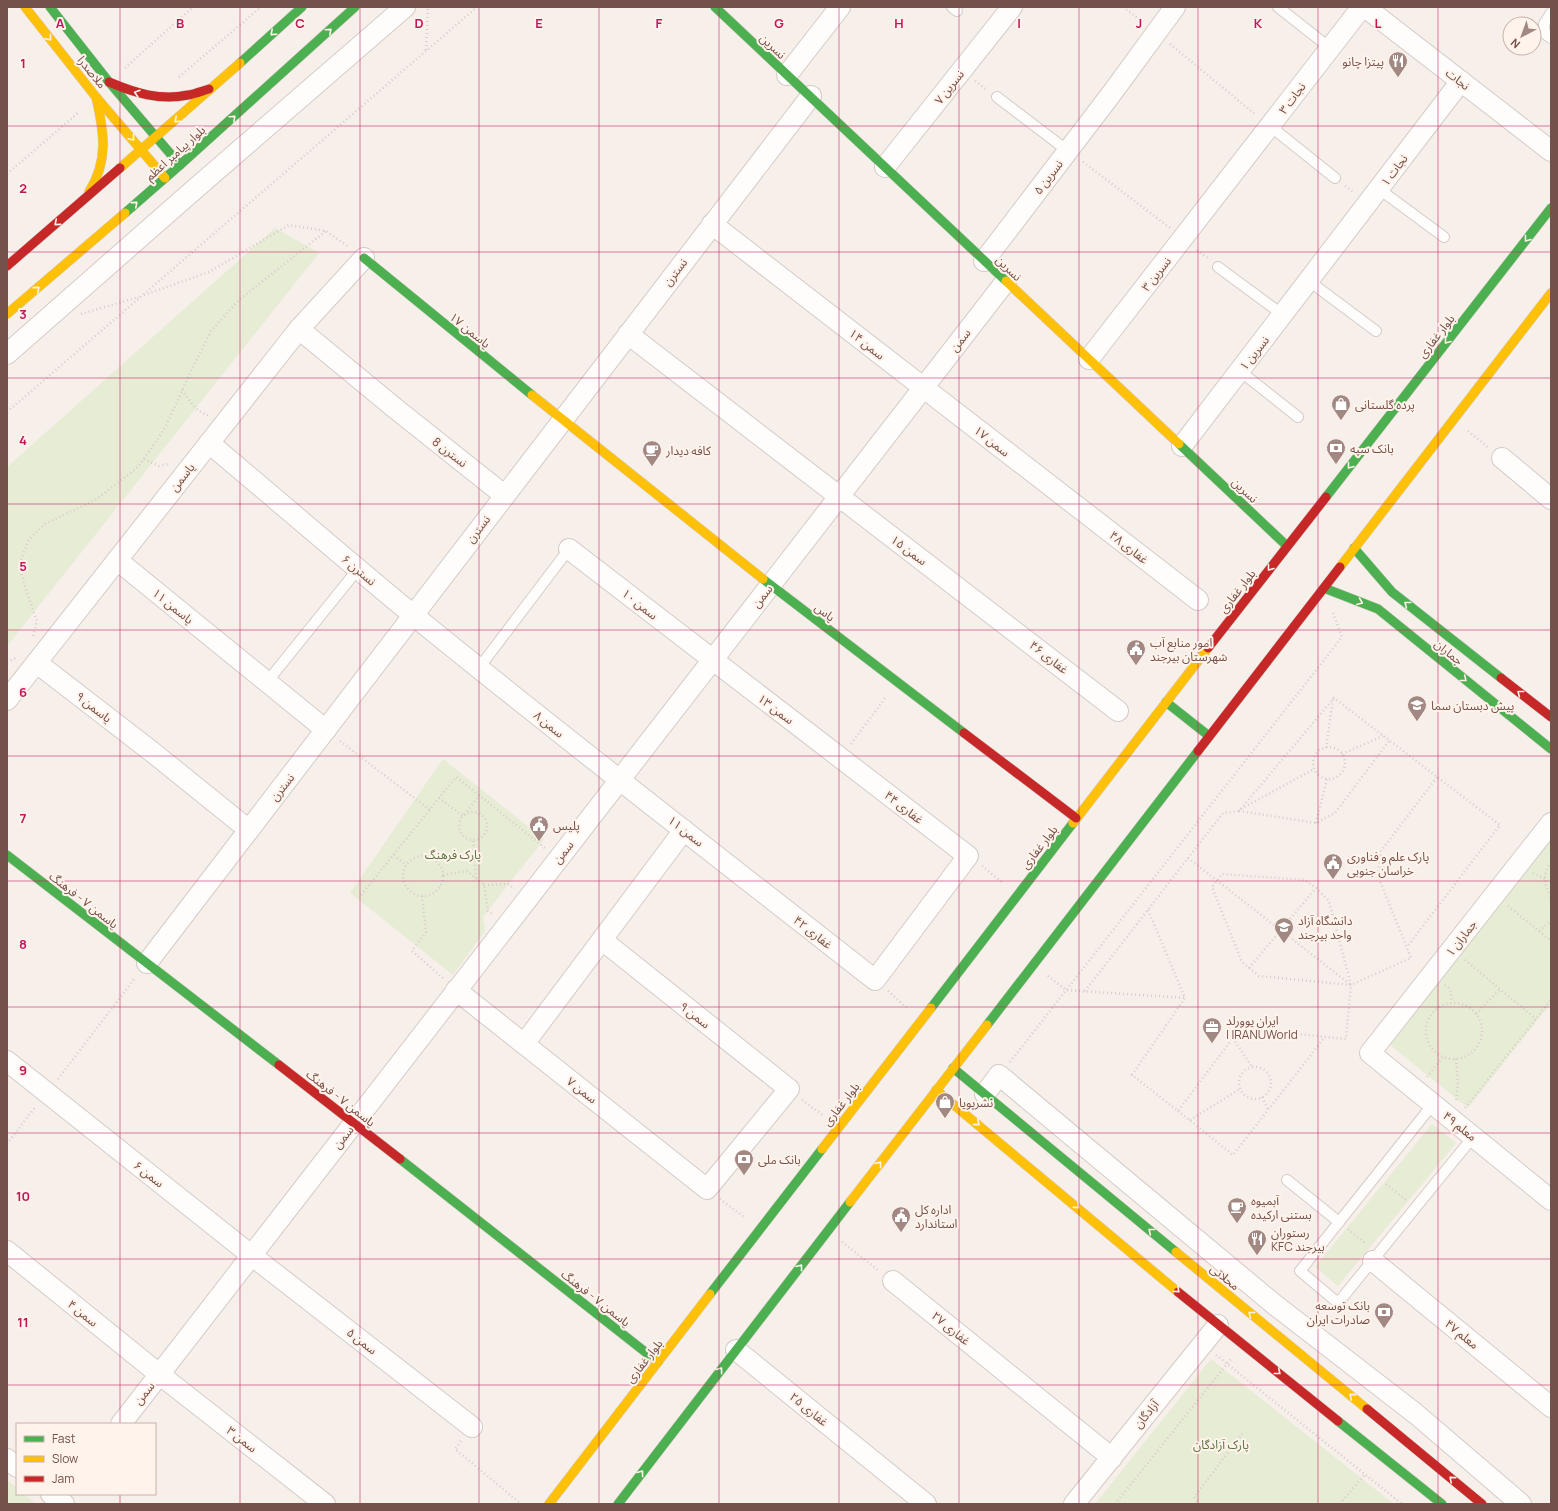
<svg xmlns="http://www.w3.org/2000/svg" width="1558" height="1511" viewBox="0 0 1558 1511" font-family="Manrope,'Noto Sans Arabic',sans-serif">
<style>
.green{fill:#e7ecd5}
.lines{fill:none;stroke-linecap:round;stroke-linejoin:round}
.lane-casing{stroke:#d5cbc7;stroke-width:12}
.street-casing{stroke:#d5cbc7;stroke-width:22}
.fast-casing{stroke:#d6cac6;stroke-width:10}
.slow-casing{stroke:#d6cac6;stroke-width:10}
.jam-casing{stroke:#d6cac6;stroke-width:10}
.path{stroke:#d8cdcb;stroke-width:2.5;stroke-dasharray:1 3;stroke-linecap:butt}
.lane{stroke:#fefdfc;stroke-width:10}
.street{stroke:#fefdfc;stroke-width:20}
.fast{stroke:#4caf50;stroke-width:9}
.slow{stroke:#ffc107;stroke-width:9}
.jam{stroke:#c62828;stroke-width:9}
.oneway{stroke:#fff3eb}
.grid{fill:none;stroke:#c2185b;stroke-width:1;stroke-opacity:0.55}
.labels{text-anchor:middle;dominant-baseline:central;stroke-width:4;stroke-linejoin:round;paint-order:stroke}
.street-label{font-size:12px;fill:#74514a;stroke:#fff3eb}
.poi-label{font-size:12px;fill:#74514a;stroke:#fff3eb;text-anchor:start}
.park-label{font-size:12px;fill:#597440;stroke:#fff3eb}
.grid-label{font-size:13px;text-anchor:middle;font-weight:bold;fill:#c2185b;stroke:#fff3eb;stroke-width:4;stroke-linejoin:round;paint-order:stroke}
</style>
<rect width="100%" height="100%" fill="#f7efea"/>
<g class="green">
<path d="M275,228L319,253L7,646V467Z"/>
<path d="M443,759L544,839L483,917L485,931L453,975L350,893Z"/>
<path d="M1551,838V1003L1468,1108L1390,1045Z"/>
<path d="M1432,1124L1456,1143L1338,1286L1315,1267Z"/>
<path d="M1211,1359L1394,1504H1095Z"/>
<path d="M7,1480L17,1488V1494H24L36,1504H7Z"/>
</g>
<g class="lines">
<g class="lane-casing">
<g id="lane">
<path d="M952,7L957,11"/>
<path d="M1278,7L1330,48"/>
<path d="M1551,13L1544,24L1545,34L1551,38"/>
<path d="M997,97L1068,151"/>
<path d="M1270,126L1335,178"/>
<path d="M1379,189L1444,237"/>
<path d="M1218,267L1283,315"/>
<path d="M1309,281L1376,331"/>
<path d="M1240,371L1298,417"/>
<path d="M479,668L569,549"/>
<path d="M267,682L358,569"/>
<path d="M1433,1104L1300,1271L1338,1303L1473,1137"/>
<path d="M1287,1180L1339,1222"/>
</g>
</g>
<g class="street-casing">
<g id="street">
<path d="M1365,7L1551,151"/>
<path d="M787,75L840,7"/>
<path d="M885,167L1012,7"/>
<path d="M712,224L1198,600"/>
<path d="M984,261L1112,93L1175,7"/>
<path d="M299,329L396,409L504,495"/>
<path d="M628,334L1118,711"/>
<path d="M7,354L188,195L405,7"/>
<path d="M1089,359L1362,7"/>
<path d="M209,443C277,500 344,558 413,615C565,739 721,859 875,980L968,856L569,549"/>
<path d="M1182,446L1461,81"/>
<path d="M1502,458L1551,499"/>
<path d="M117,560L326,730"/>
<path d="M37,663L151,751L249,830"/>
<path d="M7,700L299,329L364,258"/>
<path d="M1551,823L1370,1053L1551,1200"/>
<path d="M147,963L811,96"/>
<path d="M456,990L707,1189L789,1089L602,940"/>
<path d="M524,1044L684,830"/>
<path d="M7,1061L251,1255L472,1427"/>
<path d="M985,1094L999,1075L1275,1305L1416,1414L1521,1504"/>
<path d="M7,1251L159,1374L325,1504"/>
<path d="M1373,1261L1551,1407"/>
<path d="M893,1281L1112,1458"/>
<path d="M736,1350L926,1504"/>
<path d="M121,1424L1006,281"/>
<path d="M7,1459L17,1467"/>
<path d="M51,1494L64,1504"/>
<path d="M1074,1504L1218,1325"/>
</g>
</g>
<g class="fast-casing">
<g id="fast">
<path d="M50,7L109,82L180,165"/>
<path d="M715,7L1006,281"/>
<path d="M240,63L302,7"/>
<path d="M125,213L180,165L355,7"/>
<path d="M364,258L532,395"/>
<path d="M1179,444L1287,546"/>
<path d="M1326,497L1551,208"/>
<path d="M1354,548L1392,592L1501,678"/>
<path d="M763,579L964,733"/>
<path d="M1324,588L1378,609L1551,749"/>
<path d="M1166,702L1209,736"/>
<path d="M7,855L279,1065"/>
<path d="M931,1008L1073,823"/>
<path d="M987,1025L1198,751"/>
<path d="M953,1068L1176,1252"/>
<path d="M400,1159L658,1362"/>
<path d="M710,1294L822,1149"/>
<path d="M1338,1421L1442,1504"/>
<path d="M618,1504L850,1202"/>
</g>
</g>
<g class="slow-casing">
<g id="slow">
<path d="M25,7L96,97L165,178"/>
<path d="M120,168L240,63"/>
<path d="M89,192C109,160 104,132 96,97"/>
<path d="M1006,281L1179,444"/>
<path d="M7,314L125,213"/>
<path d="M532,395L763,579"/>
<path d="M1340,567L1551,293"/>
<path d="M1073,823L1208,648"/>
<path d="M936,1090L1178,1292"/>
<path d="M822,1149L931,1008"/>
<path d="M850,1202L987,1025"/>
<path d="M1176,1252L1367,1409"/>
<path d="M549,1504L710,1294"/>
</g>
</g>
<g class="jam-casing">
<g id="jam">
<path d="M109,82C135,93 160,101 188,95C195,94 202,91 209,89"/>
<path d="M7,266L120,168"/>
<path d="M1208,648L1326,497"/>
<path d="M1501,678L1551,717"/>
<path d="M964,733L1076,818"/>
<path d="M1198,751L1340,567"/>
<path d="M279,1065L400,1159"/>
<path d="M1178,1292L1338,1421"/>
<path d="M1367,1409L1482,1504"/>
</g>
</g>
<g class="path">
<path d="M1123,7L1143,22"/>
<path d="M1170,44L1256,115"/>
<path d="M426,50L428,7"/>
<path d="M125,68L193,7"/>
<path d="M179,77L261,7"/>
<path d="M975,81L987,90"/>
<path d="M1083,162L1170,228"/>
<path d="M7,174L79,112"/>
<path d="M1345,186L1354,192"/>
<path d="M1197,250L1209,259"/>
<path d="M144,295L209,272L289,225L326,231L349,247"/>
<path d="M81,314L139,297"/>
<path d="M182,390C189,400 196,412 208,415"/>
<path d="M7,412L477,7"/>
<path d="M1468,431L1489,448"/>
<path d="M144,459L159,466L168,464"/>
<path d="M33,636L37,621L26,590L19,565L29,539L45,524L97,499L139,466L165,428L191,371L211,331L239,300L326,231"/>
<path d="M7,662L16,658"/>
<path d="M340,741L430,810"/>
<path d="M851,744L886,697"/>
<circle cx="1329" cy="763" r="16"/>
<path d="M1326,748L1333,699"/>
<path d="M1342,754L1383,736"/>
<path d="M439,798L463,816L479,796"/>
<path d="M1241,809L1314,769"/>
<path d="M1239,811L1316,823L1335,813L1389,741"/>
<circle cx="473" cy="826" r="14"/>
<path d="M1316,823L1327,779"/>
<path d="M473,841L476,878"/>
<path d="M394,855L406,865"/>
<circle cx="423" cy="876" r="20"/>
<path d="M1188,858L1351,985"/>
<path d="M1551,862C1542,875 1544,884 1551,897"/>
<path d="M982,866L1003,883"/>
<path d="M1533,873L1545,879"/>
<path d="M443,875L467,871L484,885L488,911L494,915"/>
<path d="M484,885L509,884L514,889"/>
<path d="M361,895L456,777L545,848"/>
<path d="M422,896L426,932L412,951L444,979"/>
<path d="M1508,906L1551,941"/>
<path d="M1148,910L1185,998L1132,1075L1178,1111L1233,1038L1259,1030L1346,1039L1351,985L1329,901L1316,888L1305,880L1222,874L1212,887L1242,962L1259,976L1351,985L1411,958L1378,876L1381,851L1437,777"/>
<path d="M1539,931L1551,921"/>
<path d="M1465,960L1536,1019"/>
<path d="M1249,968L1316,888"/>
<path d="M1048,976L1066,990L1185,998"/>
<path d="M1445,985L1450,989L1452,1002"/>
<path d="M888,991L907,1008"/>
<path d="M1085,991L1223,813L1239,811L1334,698L1500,825L1407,947"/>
<circle cx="1454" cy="1031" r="28"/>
<path d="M1476,1014L1500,989"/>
<path d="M1233,1038L1252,1067"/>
<path d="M1456,1059L1458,1084L1456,1100"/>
<path d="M1010,1062L1342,637L1333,613"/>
<circle cx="1255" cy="1083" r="16"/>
<path d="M1427,1077L1443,1057"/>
<path d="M58,1079L135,978"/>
<path d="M1262,1097L1268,1109"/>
<path d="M802,1100L824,1116"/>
<path d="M1465,1108L1551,1000"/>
<path d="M1178,1111L1233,1155L1324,1038"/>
<path d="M1190,1120L1240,1089"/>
<path d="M7,1144L36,1106"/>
<path d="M1386,1184L1406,1200"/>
<path d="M720,1199L745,1218"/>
<path d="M1348,1229L1366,1244"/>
<path d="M842,1242L879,1271"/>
<path d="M1323,1321L1330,1313"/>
<path d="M1216,1355L1402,1504"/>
<path d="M461,1441L455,1449L521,1504"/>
<path d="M1115,1504L1231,1359"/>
<path d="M1200,1504L1194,1497L1243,1433"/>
<path d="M1340,1504L1365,1474"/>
</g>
<use href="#lane" class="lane"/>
<use href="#street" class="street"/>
<use href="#fast" class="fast"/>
<use href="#slow" class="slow"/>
<use href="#jam" class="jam"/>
</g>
<defs><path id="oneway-chevron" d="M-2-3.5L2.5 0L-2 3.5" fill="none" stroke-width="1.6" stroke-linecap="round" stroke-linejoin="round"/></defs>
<g class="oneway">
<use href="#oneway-chevron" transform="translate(329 31) rotate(-42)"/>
<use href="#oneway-chevron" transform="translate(273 33) rotate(138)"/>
<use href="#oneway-chevron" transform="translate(49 38) rotate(51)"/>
<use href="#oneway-chevron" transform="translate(137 93) rotate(-163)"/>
<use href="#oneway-chevron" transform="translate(233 118) rotate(-42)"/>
<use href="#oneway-chevron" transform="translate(177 120) rotate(139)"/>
<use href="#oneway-chevron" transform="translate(132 138) rotate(50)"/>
<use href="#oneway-chevron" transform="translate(135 204) rotate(-41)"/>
<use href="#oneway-chevron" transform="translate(57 223) rotate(140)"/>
<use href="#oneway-chevron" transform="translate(1527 239) rotate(128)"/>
<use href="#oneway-chevron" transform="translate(37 289) rotate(-40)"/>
<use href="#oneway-chevron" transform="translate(1447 341) rotate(128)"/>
<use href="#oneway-chevron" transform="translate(1350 466) rotate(128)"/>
<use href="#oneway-chevron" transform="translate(1270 568) rotate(128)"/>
<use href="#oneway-chevron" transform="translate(1360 602) rotate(22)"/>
<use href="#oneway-chevron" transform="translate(1407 604) rotate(-142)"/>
<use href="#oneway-chevron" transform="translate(1464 679) rotate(39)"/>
<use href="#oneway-chevron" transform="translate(1520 693) rotate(-142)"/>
<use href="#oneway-chevron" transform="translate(977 1123) rotate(40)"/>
<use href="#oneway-chevron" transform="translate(879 1164) rotate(-52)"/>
<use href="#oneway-chevron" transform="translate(1077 1206) rotate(40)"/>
<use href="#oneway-chevron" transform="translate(1151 1231) rotate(-141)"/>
<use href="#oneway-chevron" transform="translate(800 1267) rotate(-52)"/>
<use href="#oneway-chevron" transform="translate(1177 1290) rotate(40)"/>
<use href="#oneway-chevron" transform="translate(1251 1314) rotate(-141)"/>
<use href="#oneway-chevron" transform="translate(720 1370) rotate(-53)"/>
<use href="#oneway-chevron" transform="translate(1278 1372) rotate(39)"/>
<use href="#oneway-chevron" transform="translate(1352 1396) rotate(-140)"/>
<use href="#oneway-chevron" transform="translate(641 1473) rotate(-53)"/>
<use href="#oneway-chevron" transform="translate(1452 1479) rotate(-140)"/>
</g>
<path class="grid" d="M120,7V1424M240,7V1504M360,7V1504M479,7V1504M599,7V1504M719,7V1504M839,7V1504M959,7V1504M1079,7V1504M1198,7V1504M1318,7V1504M1438,7V1504M7,126H1551M7,252H1551M7,378H1551M7,504H1551M7,630H1551M7,756H1551M7,881H1551M7,1007H1551M7,1133H1551M7,1259H1551M7,1385H1551M120,1494V1504"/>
<defs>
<g id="restaurant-pin" transform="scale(1)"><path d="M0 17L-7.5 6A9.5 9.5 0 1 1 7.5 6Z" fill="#a28882" stroke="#fff3eb"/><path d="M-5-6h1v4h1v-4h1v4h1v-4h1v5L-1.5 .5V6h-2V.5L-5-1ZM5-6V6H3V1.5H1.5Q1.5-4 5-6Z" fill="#fff"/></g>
<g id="shop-pin" transform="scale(1)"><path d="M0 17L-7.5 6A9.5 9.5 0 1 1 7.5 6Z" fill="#a28882" stroke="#fff3eb"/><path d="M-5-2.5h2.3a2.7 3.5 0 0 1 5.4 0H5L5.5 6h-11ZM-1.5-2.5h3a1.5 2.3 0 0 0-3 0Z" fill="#fff"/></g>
<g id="bank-pin" transform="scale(1)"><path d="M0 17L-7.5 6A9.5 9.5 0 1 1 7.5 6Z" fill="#a28882" stroke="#fff3eb"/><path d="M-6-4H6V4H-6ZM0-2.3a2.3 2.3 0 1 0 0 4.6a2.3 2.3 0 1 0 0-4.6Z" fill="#fff"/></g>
<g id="cafe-pin" transform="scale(1)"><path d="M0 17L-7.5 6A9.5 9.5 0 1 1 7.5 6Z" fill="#a28882" stroke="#fff3eb"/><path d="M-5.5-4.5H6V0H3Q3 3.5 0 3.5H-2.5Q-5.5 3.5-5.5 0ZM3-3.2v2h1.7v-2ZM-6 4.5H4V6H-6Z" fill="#fff"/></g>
<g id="civic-pin" transform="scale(1)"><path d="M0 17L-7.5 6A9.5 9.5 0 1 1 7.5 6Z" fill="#a28882" stroke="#fff3eb"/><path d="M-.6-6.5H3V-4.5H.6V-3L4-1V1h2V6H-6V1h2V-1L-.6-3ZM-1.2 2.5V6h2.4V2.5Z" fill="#fff"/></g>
<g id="school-pin" transform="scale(1)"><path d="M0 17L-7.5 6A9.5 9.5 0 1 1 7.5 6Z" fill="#a28882" stroke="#fff3eb"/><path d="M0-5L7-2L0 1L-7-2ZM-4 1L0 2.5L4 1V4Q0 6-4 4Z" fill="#fff"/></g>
<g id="university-pin" transform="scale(1)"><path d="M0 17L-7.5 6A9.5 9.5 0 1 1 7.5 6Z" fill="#a28882" stroke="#fff3eb"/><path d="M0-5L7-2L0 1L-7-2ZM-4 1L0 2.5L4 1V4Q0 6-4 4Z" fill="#fff"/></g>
<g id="office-pin" transform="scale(1)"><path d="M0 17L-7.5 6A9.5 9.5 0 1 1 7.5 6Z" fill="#a28882" stroke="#fff3eb"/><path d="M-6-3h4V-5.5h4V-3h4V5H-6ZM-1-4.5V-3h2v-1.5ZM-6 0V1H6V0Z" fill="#fff"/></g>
</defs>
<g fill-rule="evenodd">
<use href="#restaurant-pin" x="1398" y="61"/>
<use href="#shop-pin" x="1341" y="404"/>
<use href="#bank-pin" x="1336" y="448"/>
<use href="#cafe-pin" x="652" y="450"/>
<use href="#civic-pin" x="1136" y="649"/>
<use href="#school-pin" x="1417" y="705"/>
<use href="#civic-pin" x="539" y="825"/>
<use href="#civic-pin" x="1333" y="863"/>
<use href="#university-pin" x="1284" y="927"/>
<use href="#office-pin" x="1212" y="1027"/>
<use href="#shop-pin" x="945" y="1102"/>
<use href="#bank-pin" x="744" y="1159"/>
<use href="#cafe-pin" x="1237" y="1207"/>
<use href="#civic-pin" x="901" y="1216"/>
<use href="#restaurant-pin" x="1257" y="1239"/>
<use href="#bank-pin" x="1384" y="1312"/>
</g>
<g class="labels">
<g class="street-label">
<text transform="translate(773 46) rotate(43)">نسرین</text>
<text transform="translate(92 72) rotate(51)">ملاصدرا</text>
<text transform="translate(1458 79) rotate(38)">نجات</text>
<text transform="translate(949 87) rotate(-52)">نسرین ۷</text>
<text transform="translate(1292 98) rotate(-53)">نجات ۳</text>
<text transform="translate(175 153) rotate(-42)">بلوار پیامبر اعظم</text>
<text transform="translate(1394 170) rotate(-53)">نجات ۱</text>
<text transform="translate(1048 177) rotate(-53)">نسرین ۵</text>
<text transform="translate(1009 268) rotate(44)">نسرین</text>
<text transform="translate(675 272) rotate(-53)">نسترن</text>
<text transform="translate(1156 274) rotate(-52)">نسرین ۳</text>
<text transform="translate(470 330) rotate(39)">یاسمن ۱۷</text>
<text transform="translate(1436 336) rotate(-52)">بلوار غفاری</text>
<text transform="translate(960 340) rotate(-52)">سمن</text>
<text transform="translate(867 344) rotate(38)">سمن ۱۴</text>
<text transform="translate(1254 353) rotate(-52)">نسرین ۱</text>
<text transform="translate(992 441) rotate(38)">سمن ۱۷</text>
<text transform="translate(450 452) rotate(38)">نسترن 8</text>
<text transform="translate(182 477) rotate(-52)">یاسمن</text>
<text transform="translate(1245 490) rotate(43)">نسرین</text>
<text transform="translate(478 529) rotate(-53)">نسترن</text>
<text transform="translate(1129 547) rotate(38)">غفاری ۴۸</text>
<text transform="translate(909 550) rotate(37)">سمن ۱۵</text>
<text transform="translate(359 570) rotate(40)">نسترن ۶</text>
<text transform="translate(1237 591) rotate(-52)">بلوار غفاری</text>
<text transform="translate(762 596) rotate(-52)">سمن</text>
<text transform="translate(640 604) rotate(38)">سمن ۱۰</text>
<text transform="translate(173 606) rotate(39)">یاسمن ۱۱</text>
<text transform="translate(825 612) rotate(37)">یاس</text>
<text transform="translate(1449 652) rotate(39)">جماران</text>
<text transform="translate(1049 657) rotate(38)">غفاری ۴۶</text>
<text transform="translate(94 707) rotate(38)">یاسمن ۹</text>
<text transform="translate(776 709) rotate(37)">سمن ۱۳</text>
<text transform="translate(549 724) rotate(39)">سمن ۸</text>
<text transform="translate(282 787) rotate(-52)">نسترن</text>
<text transform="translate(904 807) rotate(38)">غفاری ۴۴</text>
<text transform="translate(686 831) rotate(38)">سمن ۱۱</text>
<text transform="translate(1039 847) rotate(-52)">بلوار غفاری</text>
<text transform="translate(563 852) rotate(-52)">سمن</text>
<text transform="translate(84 900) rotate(38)">یاسمن ۷ - فرهنگ</text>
<text transform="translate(813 932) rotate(38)">غفاری ۴۲</text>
<text transform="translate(1461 938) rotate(-52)">جماران ۱</text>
<text transform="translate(695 1015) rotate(38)">سمن ۹</text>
<text transform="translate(582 1090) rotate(38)">سمن ۷</text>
<text transform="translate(341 1098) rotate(38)">یاسمن ۷ - فرهنگ</text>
<text transform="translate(841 1104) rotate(-52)">بلوار غفاری</text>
<text transform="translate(1460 1126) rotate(39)">معلم ۴۹</text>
<text transform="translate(343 1137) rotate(-52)">سمن</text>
<text transform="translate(149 1174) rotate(38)">سمن ۶</text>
<text transform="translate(1225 1277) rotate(39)">محلاتی</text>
<text transform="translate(596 1298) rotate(38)">یاسمن ۷ - فرهنگ</text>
<text transform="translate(83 1313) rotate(39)">سمن ۴</text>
<text transform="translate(951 1328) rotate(39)">غفاری ۲۷</text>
<text transform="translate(1462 1334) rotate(39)">معلم ۴۷</text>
<text transform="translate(362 1341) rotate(38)">سمن ۵</text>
<text transform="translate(644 1361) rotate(-52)">بلوار غفاری</text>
<text transform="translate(144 1393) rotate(-52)">سمن</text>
<text transform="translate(809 1409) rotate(39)">غفاری ۲۵</text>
<text transform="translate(1146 1414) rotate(-51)">آزادگان</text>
<text transform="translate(242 1439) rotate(38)">سمن ۳</text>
</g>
<g class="poi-label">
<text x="1384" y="61" text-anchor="end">پیتزا چانو</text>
<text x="1355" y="404">پرده گلستانی</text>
<text x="1350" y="448">بانک سپه</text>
<text x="666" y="450">کافه دیدار</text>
<text x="1150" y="642">امور منابع آب<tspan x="1150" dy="14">شهرستان بیرجند</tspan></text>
<text x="1431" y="705">پیش دبستان سما</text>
<text x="553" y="825">پلیس</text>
<text x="1347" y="856">پارک علم و فناوری<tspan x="1347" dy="14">خراسان جنوبی</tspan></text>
<text x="1298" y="920">دانشگاه آزاد<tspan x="1298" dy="14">واحد بیرجند</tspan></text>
<text x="1226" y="1020">ایران یوورلد<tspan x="1226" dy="14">| IRANUWorld</tspan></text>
<text x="959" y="1102">نشرپویا</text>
<text x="758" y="1159">بانک ملی</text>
<text x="1251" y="1200">آبمیوه<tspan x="1251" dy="14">بستنی ارکیده</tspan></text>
<text x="915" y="1209">اداره کل<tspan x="915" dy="14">استاندارد</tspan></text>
<text x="1271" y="1232">رستوران<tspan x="1271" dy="14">KFC بیرجند</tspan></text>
<text x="1370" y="1305" text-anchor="end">بانک توسعه<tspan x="1370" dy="14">صادرات ایران</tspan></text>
</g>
<g class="park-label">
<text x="453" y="854">پارک فرهنگ</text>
<text x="1221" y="1444">پارک آزادگان</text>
</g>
</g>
<g class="grid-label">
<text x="60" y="28">A</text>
<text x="180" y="28">B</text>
<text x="300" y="28">C</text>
<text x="419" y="28">D</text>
<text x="539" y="28">E</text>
<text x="659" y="28">F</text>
<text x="779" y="28">G</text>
<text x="899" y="28">H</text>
<text x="1019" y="28">I</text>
<text x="1139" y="28">J</text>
<text x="1258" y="28">K</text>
<text x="1378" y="28">L</text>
<text x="23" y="68">1</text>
<text x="23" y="193">2</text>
<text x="23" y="319">3</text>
<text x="23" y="445">4</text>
<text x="23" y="571">5</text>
<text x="23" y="697">6</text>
<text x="23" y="823">7</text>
<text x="23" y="949">8</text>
<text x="23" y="1075">9</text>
<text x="23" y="1201">10</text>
<text x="23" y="1327">11</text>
</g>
<rect width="1558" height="1511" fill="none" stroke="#74514a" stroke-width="16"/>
<rect x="16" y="1423" width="140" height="72" fill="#fff3eb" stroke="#c7b2ab"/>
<rect x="24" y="1436" width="20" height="6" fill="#4caf50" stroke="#c7b2ab"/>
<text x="52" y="1443" font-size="12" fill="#74514a">Fast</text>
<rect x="24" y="1456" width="20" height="6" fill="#ffc107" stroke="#c7b2ab"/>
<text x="52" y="1463" font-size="12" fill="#74514a">Slow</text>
<rect x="24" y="1476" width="20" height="6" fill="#c62828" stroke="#c7b2ab"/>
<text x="52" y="1483" font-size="12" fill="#74514a">Jam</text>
<g transform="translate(1522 36) rotate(221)"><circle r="19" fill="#fff3eb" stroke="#c7b2ab"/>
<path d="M0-3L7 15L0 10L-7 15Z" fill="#a28882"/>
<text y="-6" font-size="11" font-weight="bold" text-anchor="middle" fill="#74514a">N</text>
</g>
</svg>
